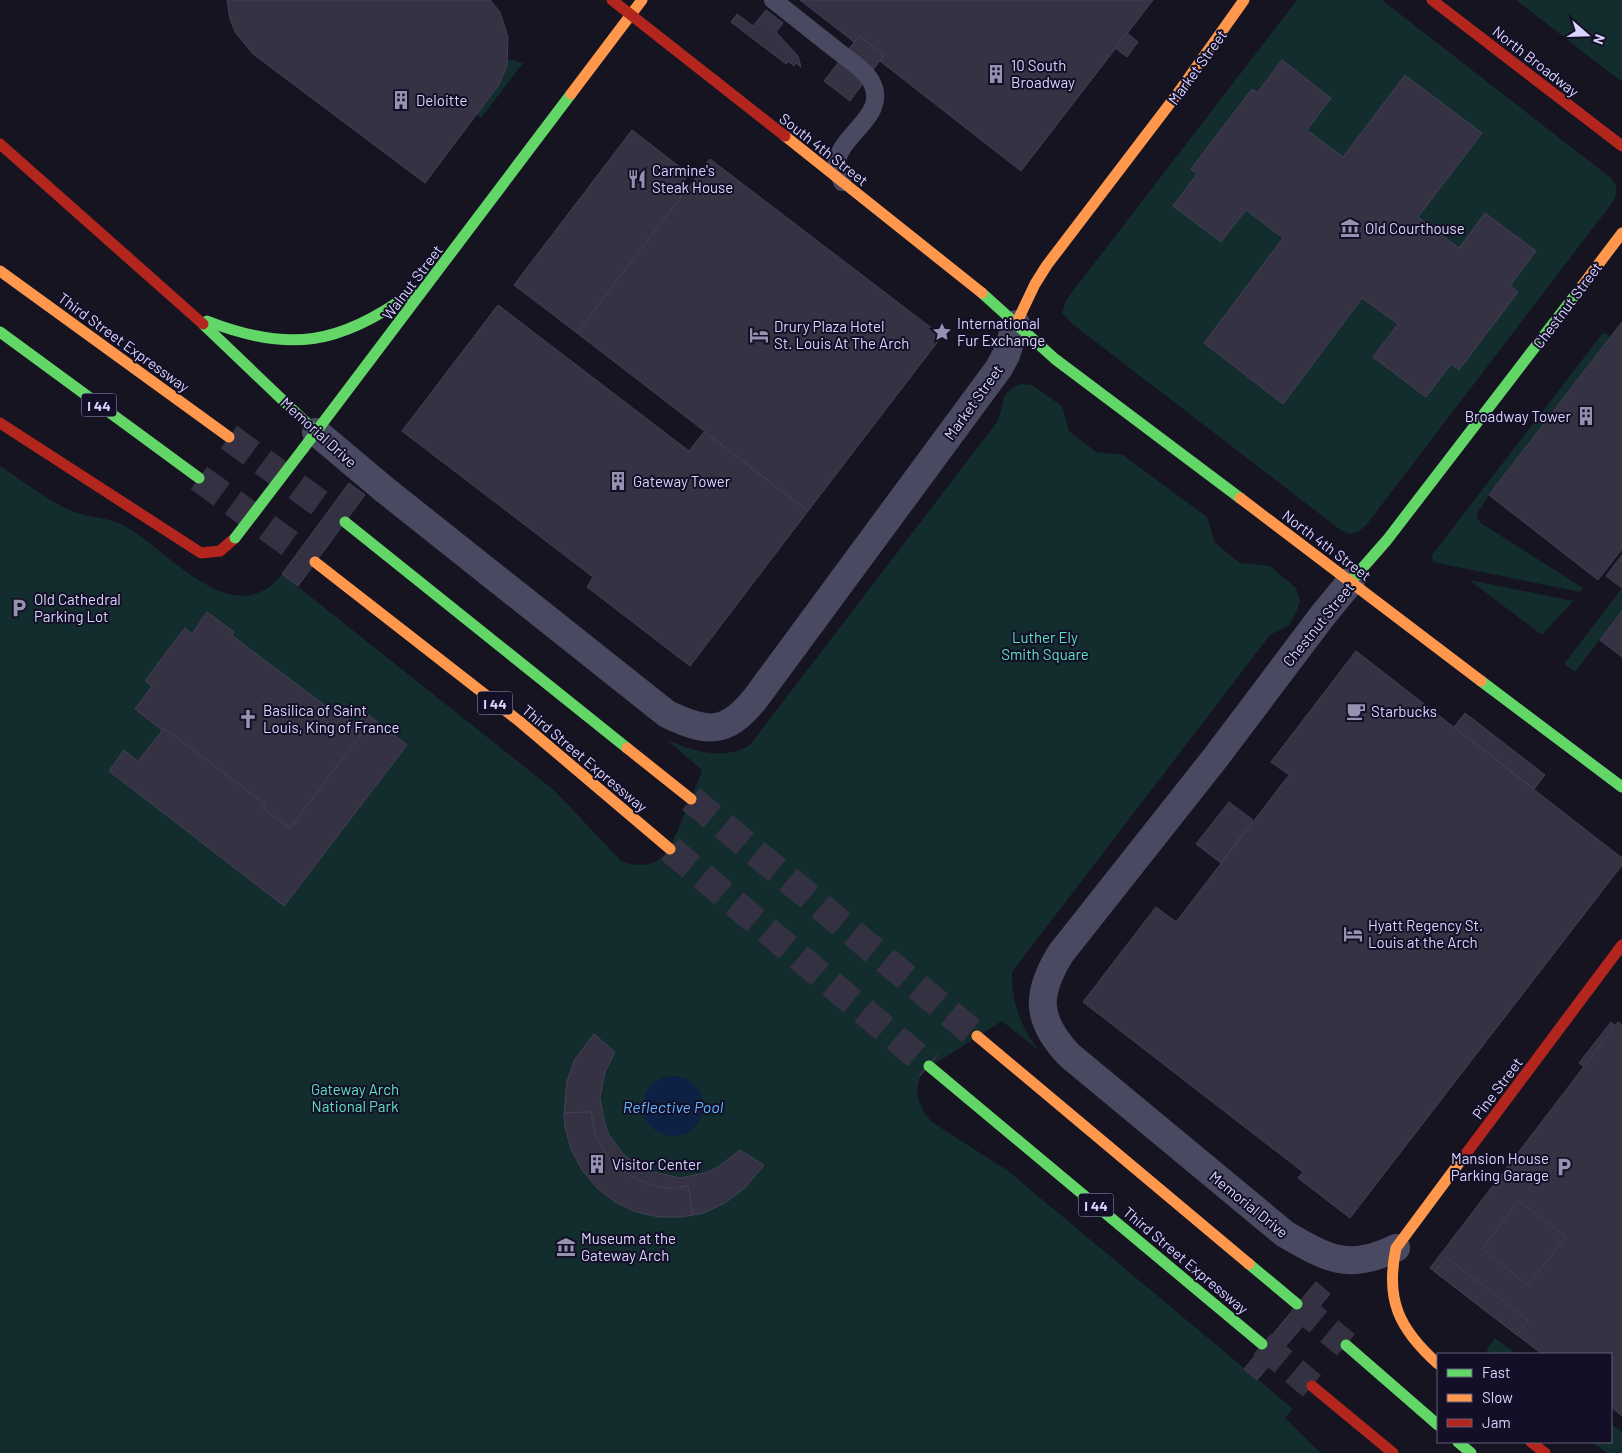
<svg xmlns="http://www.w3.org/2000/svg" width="1622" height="1453" viewBox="0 0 1622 1453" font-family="Barlow,sans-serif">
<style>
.green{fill:#132c2d}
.water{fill:#0d2144}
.building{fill:#343243;stroke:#433f54}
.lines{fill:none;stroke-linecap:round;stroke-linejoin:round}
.highway-tunnel{stroke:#333142;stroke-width:28;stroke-dasharray:28 14;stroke-linecap:butt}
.lane{stroke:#4a4962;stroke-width:18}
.street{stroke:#4a4962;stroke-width:28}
.fast{stroke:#63d668;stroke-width:11}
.slow{stroke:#ff974d;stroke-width:11}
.jam{stroke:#b3261e;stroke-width:11}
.fast-bridge{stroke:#63d668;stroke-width:11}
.labels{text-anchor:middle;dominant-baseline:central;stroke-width:4;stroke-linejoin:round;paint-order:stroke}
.shield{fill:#130f26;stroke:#9e99be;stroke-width:1}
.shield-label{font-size:14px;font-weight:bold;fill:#d9d4ff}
.street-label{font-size:15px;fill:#d9d4ff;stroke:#130f26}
.poi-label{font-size:15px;fill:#d9d4ff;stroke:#130f26;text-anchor:start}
.park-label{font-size:15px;fill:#5fe0c0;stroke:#130f26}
.water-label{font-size:16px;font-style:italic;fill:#62b6ff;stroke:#130f26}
</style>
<rect width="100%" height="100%" fill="#161421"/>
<g class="green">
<path d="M1297,0H1382L1611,178C1618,186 1618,193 1612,203L1367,524C1356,535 1350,537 1338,528L1071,323L1062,313L1066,300Z"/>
<path d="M1516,0H1622V82Z"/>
<path d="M508,59L523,63L481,118L476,114L498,86Z"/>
<path d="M1605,333L1611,337L1489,495L1477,514L1478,519L1481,523L1583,588L1580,592L1433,562L1432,555L1602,334Z"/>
<path d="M1021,384L1032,385L1062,406L1069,431L1096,452L1123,455L1207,517L1215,543L1240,563L1270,566L1296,588L1300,601L1297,611L1289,625L1270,635L1012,972C1012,1003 1020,1026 1039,1051L1002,1021L922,1072C913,1092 918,1107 932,1122L1008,1171L1293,1409L1285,1418L1321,1453H0V466C21,479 53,505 75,512C90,518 108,517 123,525C167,548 234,636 282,574L555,791L621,861C662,875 670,849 683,817C690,802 696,786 702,770L667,740C693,751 724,761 750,745L997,422C1005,406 998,392 1021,384Z"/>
<path d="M1469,580L1573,601L1542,635Z"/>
<path d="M1622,588V611L1575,672L1564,664Z"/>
<path d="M1495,1338L1517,1354H1491L1486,1350Z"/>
<path d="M1611,1424L1622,1432V1453H1607L1592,1442H1611Z"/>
</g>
<circle class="water" cx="673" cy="1106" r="30"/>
<g class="building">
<path d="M227,0H490L500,12L508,37L507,66L498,86L425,183L253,54L235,32L230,19Z"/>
<path d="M800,0H1153L1021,171L880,61L884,55L859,36L854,42Z"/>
<path d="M766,10L783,23L776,32L798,56L801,67L796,63L794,66L788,61L786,64L731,22L737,14L753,26Z"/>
<path d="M1127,33L1138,42L1127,57L1115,48Z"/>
<path d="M859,36L884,55L850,101L824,81Z"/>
<path d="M1282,60L1331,98L1307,130L1343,157L1405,75L1482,133L1418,217L1459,248L1485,213L1536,251L1510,286L1518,292L1459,370L1451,364L1426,397L1373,357L1398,324L1362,298L1283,404L1204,343L1283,238L1246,210L1221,242L1173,206L1197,174L1191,169L1252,89L1257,93Z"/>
<path d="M632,130L689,174L680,186L686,190L577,333L514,285Z"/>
<path d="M710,159L942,336L808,511L577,333Z"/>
<path d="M498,305L689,451L704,432L808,511L690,666L587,587L593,577L402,431Z"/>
<path d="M1622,322V549L1598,580L1489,495Z"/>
<path d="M349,483L365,495L298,586L282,574Z"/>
<path d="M1622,555V588L1606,576Z"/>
<path d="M1622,611V657L1600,640Z"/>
<path d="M207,612L234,632L232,635L251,650L334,712L336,710L364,731L290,828L263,808L266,805L164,728L162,730L135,709L152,686L145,681L165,654L185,628L192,634Z"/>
<path d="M1356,651L1622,858V865L1350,1218L1298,1178L1303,1172L1083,1002L1156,907L1176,922L1289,775L1271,762Z"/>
<path d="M366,713L407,745L284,906L109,771L124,750L138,761L164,728L266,805L263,808L290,828L364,731L356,725Z"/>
<path d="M1465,713L1545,775L1534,789L1454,727Z"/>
<path d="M1229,802L1253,820L1221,863L1196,844Z"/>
<path d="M1611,1022L1622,1031V1097L1579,1063Z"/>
<path d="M1618,1022L1622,1025V1416L1611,1407V1354H1542L1430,1268Z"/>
<path d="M594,1034L615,1052L605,1072L600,1098L605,1124L609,1135L624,1155L644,1170L680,1178L705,1173L718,1167L740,1150L764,1165L745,1188L725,1203L704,1213L693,1215L688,1186L660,1188L631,1177L609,1159L601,1147L595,1134L591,1112L564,1113L567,1081L575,1059Z"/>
<path d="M591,1112L595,1134L609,1159L621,1170L645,1184L674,1189L688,1186L693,1215L682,1217H659L636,1212L615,1202L597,1188L582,1170L571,1149L565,1127L564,1113Z"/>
<path d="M1519,1201L1566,1237L1528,1285L1482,1249Z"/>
<path d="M1446,1257L1528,1320L1517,1335L1435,1272Z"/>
<path d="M1316,1282L1330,1294L1257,1380L1244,1369Z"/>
</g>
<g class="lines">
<g class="highway-tunnel">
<path d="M229,437L345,522"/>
<path d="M199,478L315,562"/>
<path d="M691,799L977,1036"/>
<path d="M670,849L929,1066"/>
<path d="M1297,1304L1346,1345"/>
<path d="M1262,1344L1312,1386"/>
</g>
<path class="lane" d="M773,0C795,17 817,35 839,52C849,60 864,69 871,81C891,118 834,135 837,168C838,172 841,178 842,182"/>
<g class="street">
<path d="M316,432L385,490L667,714C707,733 726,735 755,699L999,368L1006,355L1016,324"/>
<path d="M1351,581L1323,615L1216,757L1061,953C1036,993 1035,1019 1069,1055L1285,1234C1328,1259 1349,1271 1396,1248"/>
</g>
<g class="fast">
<path d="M982,293L1055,359L1240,498"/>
<path d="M207,321C289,353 340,345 411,293"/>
<path d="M203,324L316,432"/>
<path d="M0,332L199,478"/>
<path d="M303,449L571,94"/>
<path d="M345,522L627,748"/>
<path d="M1351,581L1387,540L1582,286"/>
<path d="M1481,681L1622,787"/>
<path d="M929,1066L1262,1344"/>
<path d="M1249,1264L1297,1304"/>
<path d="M1346,1345L1438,1425"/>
<path d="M1458,1442L1471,1453"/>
</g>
<g class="slow">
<path d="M571,94L642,0"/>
<path d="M785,136L982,293"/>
<path d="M0,271L229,437"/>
<path d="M1582,286L1622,233"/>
<path d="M1016,324L1035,284L1047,265L1178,93L1244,0"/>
<path d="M1240,498L1481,681"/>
<path d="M315,562L519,721L670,849"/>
<path d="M627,748L691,799"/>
<path d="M977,1036L1249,1264"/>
<path d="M1438,1364C1399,1329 1385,1300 1396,1248L1462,1159"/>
</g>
<g class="jam">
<path d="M612,0L785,136"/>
<path d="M1432,0L1622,146"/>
<path d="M0,144L203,324"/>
<path d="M0,423L201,553L220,551L235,538"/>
<path d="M1462,1159L1622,945"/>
<path d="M1312,1386L1393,1453"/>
<path d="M1531,1442L1545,1453"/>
</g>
<path class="fast-bridge" d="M235,538L303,449"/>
</g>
<defs>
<g id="building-bare" transform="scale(1.5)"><path d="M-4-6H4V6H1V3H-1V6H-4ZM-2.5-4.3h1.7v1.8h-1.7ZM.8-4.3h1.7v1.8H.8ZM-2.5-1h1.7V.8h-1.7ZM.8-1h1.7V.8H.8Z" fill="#9591b1" stroke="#130f26" stroke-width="2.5" paint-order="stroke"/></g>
<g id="restaurant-bare" transform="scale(1.5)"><path d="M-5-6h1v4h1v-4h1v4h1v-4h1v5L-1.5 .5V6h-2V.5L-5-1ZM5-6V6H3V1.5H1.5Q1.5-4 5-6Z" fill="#9591b1" stroke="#130f26" stroke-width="2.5" paint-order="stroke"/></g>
<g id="museum-bare" transform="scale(1.5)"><path d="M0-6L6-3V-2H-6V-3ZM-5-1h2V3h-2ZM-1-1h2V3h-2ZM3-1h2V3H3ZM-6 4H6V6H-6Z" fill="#9591b1" stroke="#130f26" stroke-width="2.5" paint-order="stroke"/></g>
<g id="sight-bare" transform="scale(1.5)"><path d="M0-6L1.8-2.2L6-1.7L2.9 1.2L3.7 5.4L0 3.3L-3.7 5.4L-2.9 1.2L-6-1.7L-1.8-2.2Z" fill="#9591b1" stroke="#130f26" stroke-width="2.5" paint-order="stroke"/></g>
<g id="hotel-bare" transform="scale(1.5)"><path d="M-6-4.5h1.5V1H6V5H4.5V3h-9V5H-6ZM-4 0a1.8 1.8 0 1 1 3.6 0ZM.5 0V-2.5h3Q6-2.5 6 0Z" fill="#9591b1" stroke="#130f26" stroke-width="2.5" paint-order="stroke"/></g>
<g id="parking-bare" transform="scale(1.5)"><path d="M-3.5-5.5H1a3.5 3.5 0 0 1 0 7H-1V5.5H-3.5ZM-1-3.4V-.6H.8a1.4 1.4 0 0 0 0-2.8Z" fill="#9591b1" stroke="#130f26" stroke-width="2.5" paint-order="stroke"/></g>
<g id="cafe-bare" transform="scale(1.5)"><path d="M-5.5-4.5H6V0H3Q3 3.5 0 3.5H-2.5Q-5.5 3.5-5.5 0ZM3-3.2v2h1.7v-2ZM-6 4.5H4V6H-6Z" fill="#9591b1" stroke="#130f26" stroke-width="2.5" paint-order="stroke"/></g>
<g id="church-bare" transform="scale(1.5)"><path d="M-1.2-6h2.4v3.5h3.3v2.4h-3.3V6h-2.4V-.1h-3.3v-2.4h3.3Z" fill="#9591b1" stroke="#130f26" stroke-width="2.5" paint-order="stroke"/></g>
</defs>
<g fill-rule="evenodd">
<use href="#building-bare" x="996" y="74"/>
<use href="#building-bare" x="401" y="100"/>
<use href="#restaurant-bare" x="637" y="179"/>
<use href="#museum-bare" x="1350" y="228"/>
<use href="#sight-bare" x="942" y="332"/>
<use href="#hotel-bare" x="759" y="335"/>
<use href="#building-bare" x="1586" y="416"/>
<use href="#building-bare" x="618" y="481"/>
<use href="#parking-bare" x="19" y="608"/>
<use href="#cafe-bare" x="1356" y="711"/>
<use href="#church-bare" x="248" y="719"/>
<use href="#hotel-bare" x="1353" y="934"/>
<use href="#building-bare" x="597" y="1164"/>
<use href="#parking-bare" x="1564" y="1167"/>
<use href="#museum-bare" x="566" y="1247"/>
</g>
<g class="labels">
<g class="shield">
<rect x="81.5" y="393.5" width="35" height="23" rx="4"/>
<rect x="477.5" y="691.5" width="35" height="23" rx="4"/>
<rect x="1078.5" y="1193.5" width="35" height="23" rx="4"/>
</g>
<g class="shield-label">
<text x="99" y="405">I 44</text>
<text x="495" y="703">I 44</text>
<text x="1096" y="1205">I 44</text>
</g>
<g class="street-label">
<text transform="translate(1536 61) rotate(38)">North Broadway</text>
<text transform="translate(1197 67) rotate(-54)">Market Street</text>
<text transform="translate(824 149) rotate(38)">South 4th Street</text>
<text transform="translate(412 282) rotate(-53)">Walnut Street</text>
<text transform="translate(1567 305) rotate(-53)">Chestnut Street</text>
<text transform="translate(124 342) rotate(36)">Third Street Expressway</text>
<text transform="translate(973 402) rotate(-54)">Market Street</text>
<text transform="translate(319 432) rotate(42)">Memorial Drive</text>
<text transform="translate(1327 545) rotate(37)">North 4th Street</text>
<text transform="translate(1318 624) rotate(-51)">Chestnut Street</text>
<text transform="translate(585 758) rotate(40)">Third Street Expressway</text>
<text transform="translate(1497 1088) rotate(-53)">Pine Street</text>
<text transform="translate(1249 1204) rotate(39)">Memorial Drive</text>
<text transform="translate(1186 1260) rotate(40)">Third Street Expressway</text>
</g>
<g class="poi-label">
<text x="1011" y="65">10 South<tspan x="1011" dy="17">Broadway</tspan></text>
<text x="416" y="100">Deloitte</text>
<text x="652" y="170">Carmine's<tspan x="652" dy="17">Steak House</tspan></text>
<text x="1365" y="228">Old Courthouse</text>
<text x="957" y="323">International<tspan x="957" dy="17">Fur Exchange</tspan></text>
<text x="774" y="326">Drury Plaza Hotel<tspan x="774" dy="17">St. Louis At The Arch</tspan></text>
<text x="1571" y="416" text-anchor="end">Broadway Tower</text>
<text x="633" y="481">Gateway Tower</text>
<text x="34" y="599">Old Cathedral<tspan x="34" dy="17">Parking Lot</tspan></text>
<text x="263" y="710">Basilica of Saint<tspan x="263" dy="17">Louis, King of France</tspan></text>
<text x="1371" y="711">Starbucks</text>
<text x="1368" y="925">Hyatt Regency St.<tspan x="1368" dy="17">Louis at the Arch</tspan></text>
<text x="1549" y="1158" text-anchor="end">Mansion House<tspan x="1549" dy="17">Parking Garage</tspan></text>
<text x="612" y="1164">Visitor Center</text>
<text x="581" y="1238">Museum at the<tspan x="581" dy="17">Gateway Arch</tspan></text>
</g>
<g class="park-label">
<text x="1045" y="637">Luther Ely<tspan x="1045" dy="17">Smith Square</tspan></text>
<text x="355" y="1089">Gateway Arch<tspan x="355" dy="17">National Park</tspan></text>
</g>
<g class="water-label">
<text x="673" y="1106">Reflective Pool</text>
</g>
</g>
<rect x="1437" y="1353" width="175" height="90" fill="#130f26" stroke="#625e7d"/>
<rect x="1447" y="1369" width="25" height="8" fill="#63d668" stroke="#625e7d"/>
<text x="1482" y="1378" font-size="15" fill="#d9d4ff">Fast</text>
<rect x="1447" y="1394" width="25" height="8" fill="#ff974d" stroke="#625e7d"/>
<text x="1482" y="1403" font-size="15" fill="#d9d4ff">Slow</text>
<rect x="1447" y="1419" width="25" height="8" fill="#b3261e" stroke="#625e7d"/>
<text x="1482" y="1428" font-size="15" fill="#d9d4ff">Jam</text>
<g transform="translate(1587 35) rotate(110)" stroke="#130f26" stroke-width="4" paint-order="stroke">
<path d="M0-4L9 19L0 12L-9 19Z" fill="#d9d4ff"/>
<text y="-8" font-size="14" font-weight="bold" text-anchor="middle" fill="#d9d4ff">N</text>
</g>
</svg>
